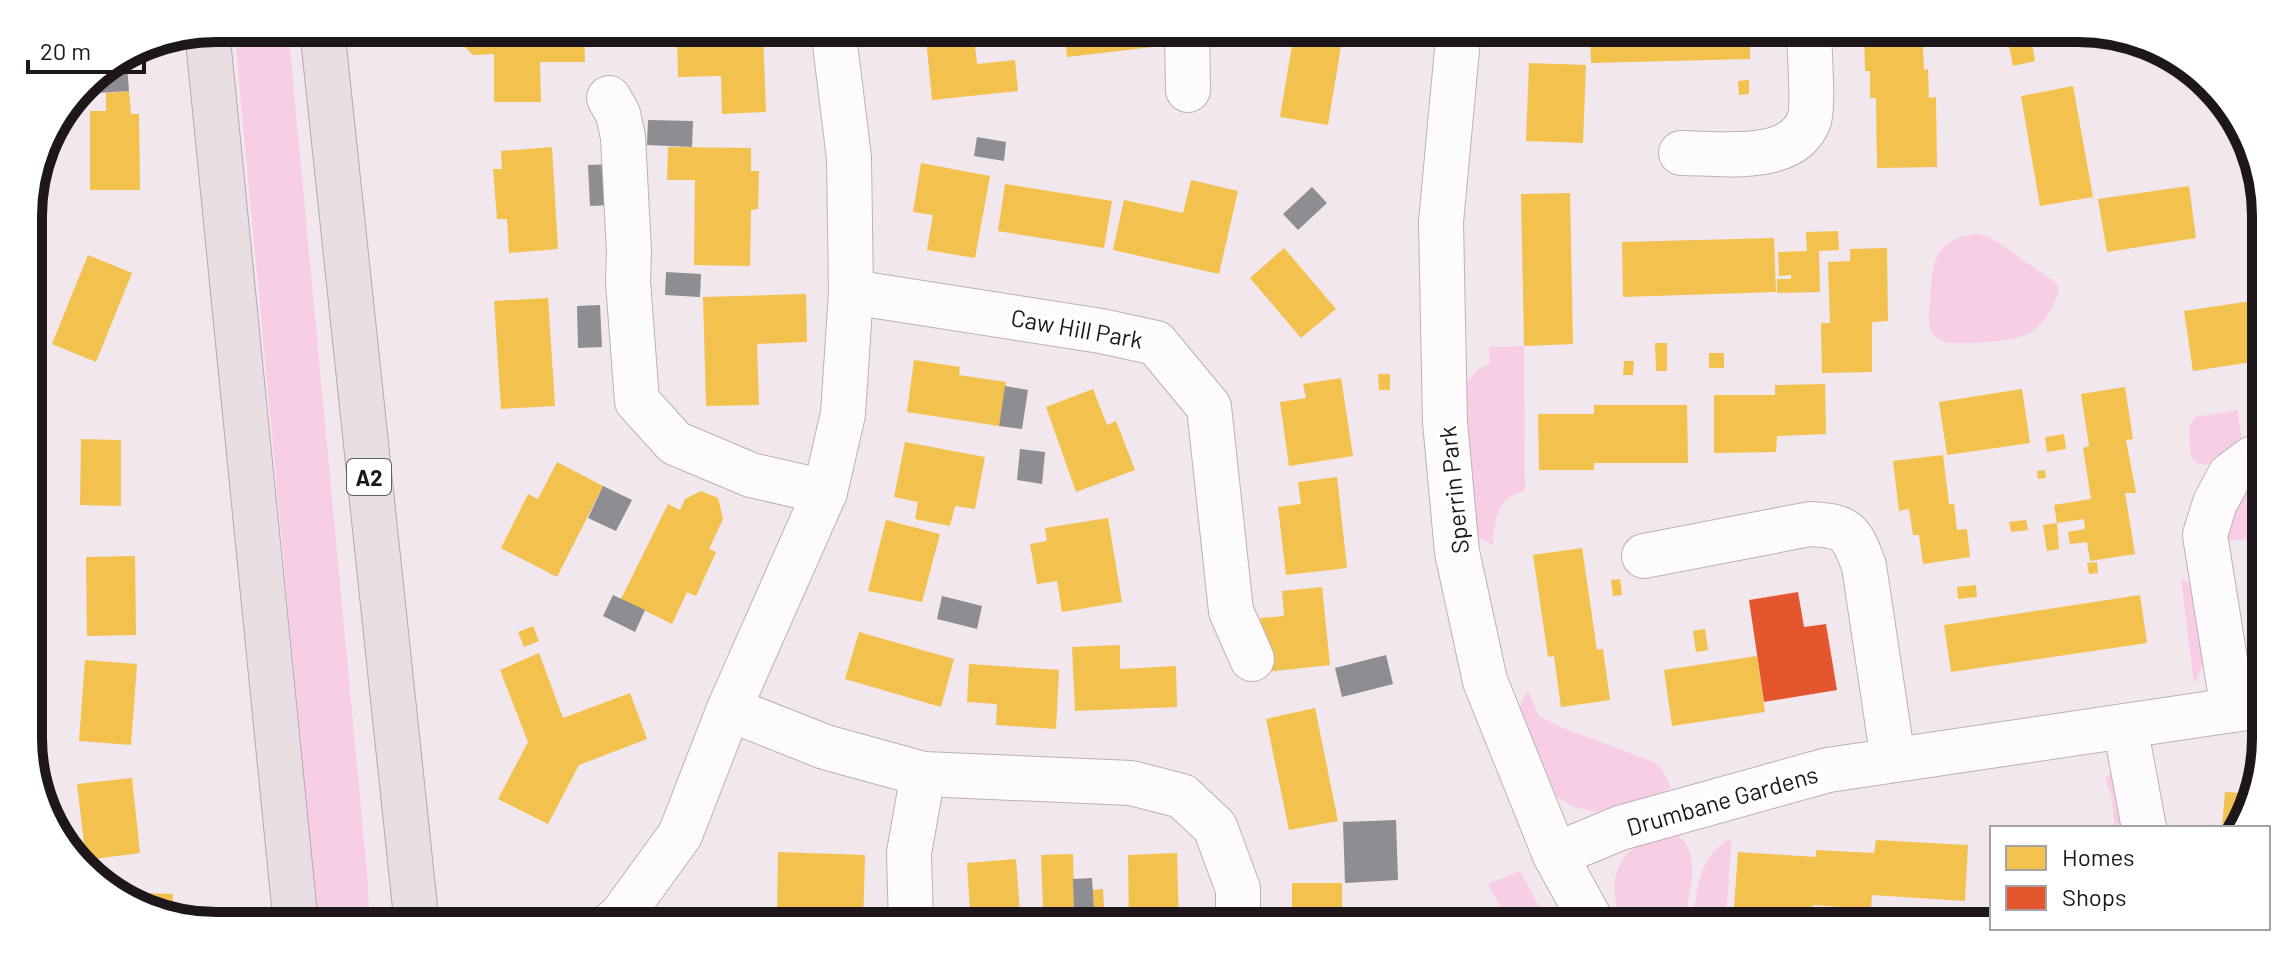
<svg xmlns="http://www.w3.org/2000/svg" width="2294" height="954" viewBox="0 0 2294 954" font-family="Barlow,sans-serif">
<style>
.green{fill:#f8cde6}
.homes{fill:#f2c14e}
.shops{fill:#e4572e}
.industry{fill:#8d8d92}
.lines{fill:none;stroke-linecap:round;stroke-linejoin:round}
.minor-casing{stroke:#bab2b7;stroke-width:46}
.highway-casing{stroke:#b7a8b0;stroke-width:46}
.minor{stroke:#fdfbfc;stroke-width:44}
.highway{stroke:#e8dee4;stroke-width:44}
.labels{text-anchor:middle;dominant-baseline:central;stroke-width:8;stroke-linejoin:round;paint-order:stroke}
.shield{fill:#fff;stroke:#615c5f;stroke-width:2}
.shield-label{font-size:22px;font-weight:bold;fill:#1d161a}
.street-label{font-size:24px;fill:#1d161a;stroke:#fff}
.rim{fill:none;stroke:#1d161a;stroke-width:10}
</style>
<rect width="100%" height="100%" fill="#f2e7ed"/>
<g class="green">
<path d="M234,28H288L367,873L370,926H318Z"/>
<path d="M1977,234L1990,237L2056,283L2059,290C2055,305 2046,321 2033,331C2020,342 1966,344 1949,343C1944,342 1936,338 1933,334C1927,327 1929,314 1930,304C1932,266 1931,239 1977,234Z"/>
<path d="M1524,346L1525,491C1497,496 1494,521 1493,545L1477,536L1465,385L1479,369L1490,364L1489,347Z"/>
<path d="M2237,410L2242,441L2218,465L2198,464L2191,458L2189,428L2195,417Z"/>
<path d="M2265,473V507L2254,522L2253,538L2223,542L2232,501Z"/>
<path d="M2181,579L2197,586C2203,623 2214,650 2194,684Z"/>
<path d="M1528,690L1539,716L1558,726L1654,762L1663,770L1671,788L1627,805L1595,812L1574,807L1553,795L1516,713Z"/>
<path d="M2115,771L2127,828H2115L2111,795L2105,778Z"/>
<path d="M1671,831C1706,849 1689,895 1682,926H1623C1610,896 1609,861 1641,843C1650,838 1661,835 1671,831Z"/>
<path d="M1732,838L1725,926H1692C1697,892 1697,855 1732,838Z"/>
<path d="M1520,871L1550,926H1510L1488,884Z"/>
</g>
<g class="homes">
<path d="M464,28H584L585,62H540L541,102H494V54L473,55L464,46Z"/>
<path d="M925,28H973L977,64L1015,60L1018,91L932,100Z"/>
<path d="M1064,28H1150L1153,47L1067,57Z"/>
<path d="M1295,28H1344L1328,125L1280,117Z"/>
<path d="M1590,28H1750V59L1591,63Z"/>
<path d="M1864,28H1922L1924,70L1928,69L1929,98L1936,97L1937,167L1877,168L1876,98H1870V71H1865Z"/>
<path d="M763,31L766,112L722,114L721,76L678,77L677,34Z"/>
<path d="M2032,43L2035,61L2013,66L2009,47Z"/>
<path d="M1529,63L1586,65L1583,143L1526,141Z"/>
<path d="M1749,80V94L1739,95L1738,81Z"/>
<path d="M2073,86L2093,197L2040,206L2021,96Z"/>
<path d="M129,91L131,114H139L140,190H90V111H106V93Z"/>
<path d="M552,147L558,249L509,253L507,219H497L493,169H502L501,151Z"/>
<path d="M668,147L751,148V171H759L758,209L751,210L750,266L694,265L695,180H667Z"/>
<path d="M2249,155L2264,191V207L2255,208Z"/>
<path d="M921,163L990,176L975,258L927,250L933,215L913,212Z"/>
<path d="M1191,180L1238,191L1219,274L1113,250L1124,200L1183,213Z"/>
<path d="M1005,184L1112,201L1104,248L998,231Z"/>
<path d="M2189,186L2196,238L2107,252L2098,199Z"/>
<path d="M1570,193L1573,344L1524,346L1521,194Z"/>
<path d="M1838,231L1839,250L1819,251L1820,292L1777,293V279H1791V275L1779,276L1778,252L1807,251L1806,232Z"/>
<path d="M1774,238L1776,292L1623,297L1622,242Z"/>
<path d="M1284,248L1336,309L1301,338L1250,278Z"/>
<path d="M1887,248L1888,321L1872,322V372L1822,373L1821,323H1830L1828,262L1850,261V249Z"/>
<path d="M88,255L132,273L96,362L52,344Z"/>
<path d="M806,294L807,342L757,344L759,405L706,406L703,297Z"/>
<path d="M548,298L555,406L501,409L494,301Z"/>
<path d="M2265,299V360L2193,371L2184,311Z"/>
<path d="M1655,343H1667V371H1656Z"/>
<rect x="1709" y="353" width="15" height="15"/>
<path d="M914,360L960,367L959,375L1006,382L999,426L907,412Z"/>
<path d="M1624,361H1634L1633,375H1623Z"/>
<path d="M1378,374H1390V390H1379Z"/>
<path d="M1341,378L1353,456L1289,466L1280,402L1306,398L1303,384Z"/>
<path d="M1825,384L1826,434L1777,436L1776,452L1714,453V395H1775V385Z"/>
<path d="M2125,387L2133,439L2126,440L2136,493H2125L2135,554L2090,561L2087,542L2070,544L2068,532L2085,529L2084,519L2057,523L2059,549L2047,551L2043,525L2057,523L2054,505L2091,499L2083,448L2089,446L2081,394Z"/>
<path d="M1093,389L1107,425L1116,421L1135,470L1076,492L1046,407Z"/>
<path d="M2022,389L2030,443L1947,455L1939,402Z"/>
<path d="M1594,405H1687L1688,463H1594V470H1539L1538,414H1594Z"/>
<path d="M2064,434L2066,449L2047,452L2045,437Z"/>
<path d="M81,439L121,440V506L80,505Z"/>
<path d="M905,442L985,457L975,509L955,506L950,526L915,519L918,502L894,497Z"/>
<path d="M1943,455L1949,504H1954L1957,530L1967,529L1970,557L1923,564L1919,535H1913L1909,509L1899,511L1893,461Z"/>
<path d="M557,462L603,486L557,577L501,548L528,494L538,499Z"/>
<path d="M2045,470L2046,478L2038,479L2037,471Z"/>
<path d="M1337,477L1347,568L1286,575L1278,507L1301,504L1298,482Z"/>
<path d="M701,491L718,498L723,519L709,549L716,552L696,596L687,592L672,624L621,599L668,504L680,510L685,499Z"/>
<path d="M1108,518L1122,602L1062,612L1057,581L1037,584L1030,544L1047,541L1045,528Z"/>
<path d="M886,520L940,534L922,602L868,591Z"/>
<path d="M2026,520L2028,530L2011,532L2009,522Z"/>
<path d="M1582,548L1597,650L1603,649L1610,700L1561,707L1554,656L1548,657L1533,555Z"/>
<path d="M135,556L136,635L87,636L86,557Z"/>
<path d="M2097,562L2098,573L2089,574L2087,563Z"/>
<path d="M1620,579L1622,595L1613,596L1611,580Z"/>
<path d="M1976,585L1977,597L1958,599L1957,587Z"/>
<path d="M1322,587L1330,665L1265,672L1260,618L1284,616L1282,591Z"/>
<path d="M2140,595L2147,643L1951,672L1944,625Z"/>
<path d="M533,626L539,641L524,647L518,632Z"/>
<path d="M1705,629L1708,650L1696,652L1693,631Z"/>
<path d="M859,632L954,659L941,707L845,679Z"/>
<path d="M1120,645V669L1176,666L1177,707L1075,711L1072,647Z"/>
<path d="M539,653L563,718L630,693L647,739L579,765L548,824L498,799L528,742L500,670Z"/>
<path d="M1757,656L1765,712L1672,726L1664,670Z"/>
<path d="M85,660L137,664L131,745L79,741Z"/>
<path d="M969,664L1059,670L1056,729L996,725L997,704L967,702Z"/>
<path d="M1315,708L1338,821L1289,830L1266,719Z"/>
<path d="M132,778L140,853L86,860L77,784Z"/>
<path d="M2225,792L2255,794L2252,810L2238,828H2222Z"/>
<path d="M1876,840L1968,845L1965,901L1872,895L1871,909L1813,905L1812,913L1734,908L1738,852L1816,857V850L1874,853Z"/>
<path d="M778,852L865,855L863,925L809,926V921H777Z"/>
<path d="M1177,853L1179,926H1129L1128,855Z"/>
<path d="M1073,854L1074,908L1043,909L1041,855Z"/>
<path d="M1016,859L1021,926H971L967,863Z"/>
<rect x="1292" y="883" width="50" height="43"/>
<path d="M1103,889L1104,907L1094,908L1093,890Z"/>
<path d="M118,892L173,894L172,917L144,912Z"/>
<path d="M1890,918L1901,919V926H1890Z"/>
</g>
<path class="shops" d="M1798,592L1804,627L1826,624L1837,690L1764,702L1749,600Z"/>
<g class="industry">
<path d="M126,53L129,91L97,93L90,77Z"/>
<path d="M648,120L693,121L692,147L647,145Z"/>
<path d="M977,137L1006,142L1004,161L974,156Z"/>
<path d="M612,164L614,205L590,206L588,165Z"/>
<path d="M1312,187L1327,203L1298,230L1283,214Z"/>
<path d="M666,272L701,274L700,297L665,295Z"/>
<path d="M600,305L602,347L578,348L577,306Z"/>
<path d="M1005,386L1028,390L1022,429L999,426Z"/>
<path d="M1020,449L1045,452L1042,484L1017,480Z"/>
<path d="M603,486L632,500L616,531L588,518Z"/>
<path d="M613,595L645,610L635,632L603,616Z"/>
<path d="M942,596L982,606L977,629L937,619Z"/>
<path d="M1386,655L1393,684L1342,697L1335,668Z"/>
<path d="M1396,820L1398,880L1345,883L1343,822Z"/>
<path d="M1092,878L1094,908H1074L1073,879Z"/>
</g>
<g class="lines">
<g class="minor-casing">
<g id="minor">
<path d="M1187,28L1188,90"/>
<path d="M1459,28L1441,222L1445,422L1457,552L1485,681L1555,855L1594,926"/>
<path d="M609,98L618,114L623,137L629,252L628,282L637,401L675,443L751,475L825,492"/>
<path d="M1681,153C1719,153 1793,165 1809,120C1814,108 1809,46 1809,28"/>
<path d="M851,292L1101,331L1156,343L1209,407L1231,611L1252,659"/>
<path d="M1644,556L1810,524C1848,526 1851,531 1864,566L1893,760"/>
<path d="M729,709L825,747L923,774L1131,783L1182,796L1215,827L1238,889V926"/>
<path d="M2233,710L2205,535L2215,503L2230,475L2253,458L2265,455"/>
<path d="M2125,726L2144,828"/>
<path d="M1555,855L1620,828L1828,770L2266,705"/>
<path d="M609,926L621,916L680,835L729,709L825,492L843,414L851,292L849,158L833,28"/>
<path d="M911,926L909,853L923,774"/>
</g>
</g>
<g class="highway-casing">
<g id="highway">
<path d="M322,28L417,926"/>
<path d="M207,30L296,926"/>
</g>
</g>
<use href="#minor" class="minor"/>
<use href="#highway" class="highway"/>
</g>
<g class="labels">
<rect class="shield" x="347" y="459" width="44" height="36" rx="6"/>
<g class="shield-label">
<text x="369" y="477">A2</text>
</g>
<g class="street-label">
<text transform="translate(1077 328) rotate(10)">Caw Hill Park</text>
<text transform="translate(1453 490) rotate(-96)">Sperrin Park</text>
<text transform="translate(1722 800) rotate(-16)">Drumbane Gardens</text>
</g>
</g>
<path d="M0 0H2294V954H0ZM216 42H2078A174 174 0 0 1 2252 216V738A174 174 0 0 1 2078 912H216A174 174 0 0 1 42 738V216A174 174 0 0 1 216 42Z" fill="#fff" fill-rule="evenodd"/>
<path class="rim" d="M216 42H2078A174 174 0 0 1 2252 216V738A174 174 0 0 1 2078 912H216A174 174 0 0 1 42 738V216A174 174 0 0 1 216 42Z"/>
<rect x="1990" y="826" width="280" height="104" fill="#ffffff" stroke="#a5a2a3" stroke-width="2"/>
<rect x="2006" y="846" width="40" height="24" fill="#f2c14e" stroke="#a5a2a3" stroke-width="2"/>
<text x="2062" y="866" font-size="24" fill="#1d161a">Homes</text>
<rect x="2006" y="886" width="40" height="24" fill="#e4572e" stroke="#a5a2a3" stroke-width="2"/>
<text x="2062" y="906" font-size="24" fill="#1d161a">Shops</text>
<path d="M28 60v12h116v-12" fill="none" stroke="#1d161a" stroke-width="4"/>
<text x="40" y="60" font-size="24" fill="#1d161a" stroke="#ffffff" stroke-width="6" paint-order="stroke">20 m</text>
</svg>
